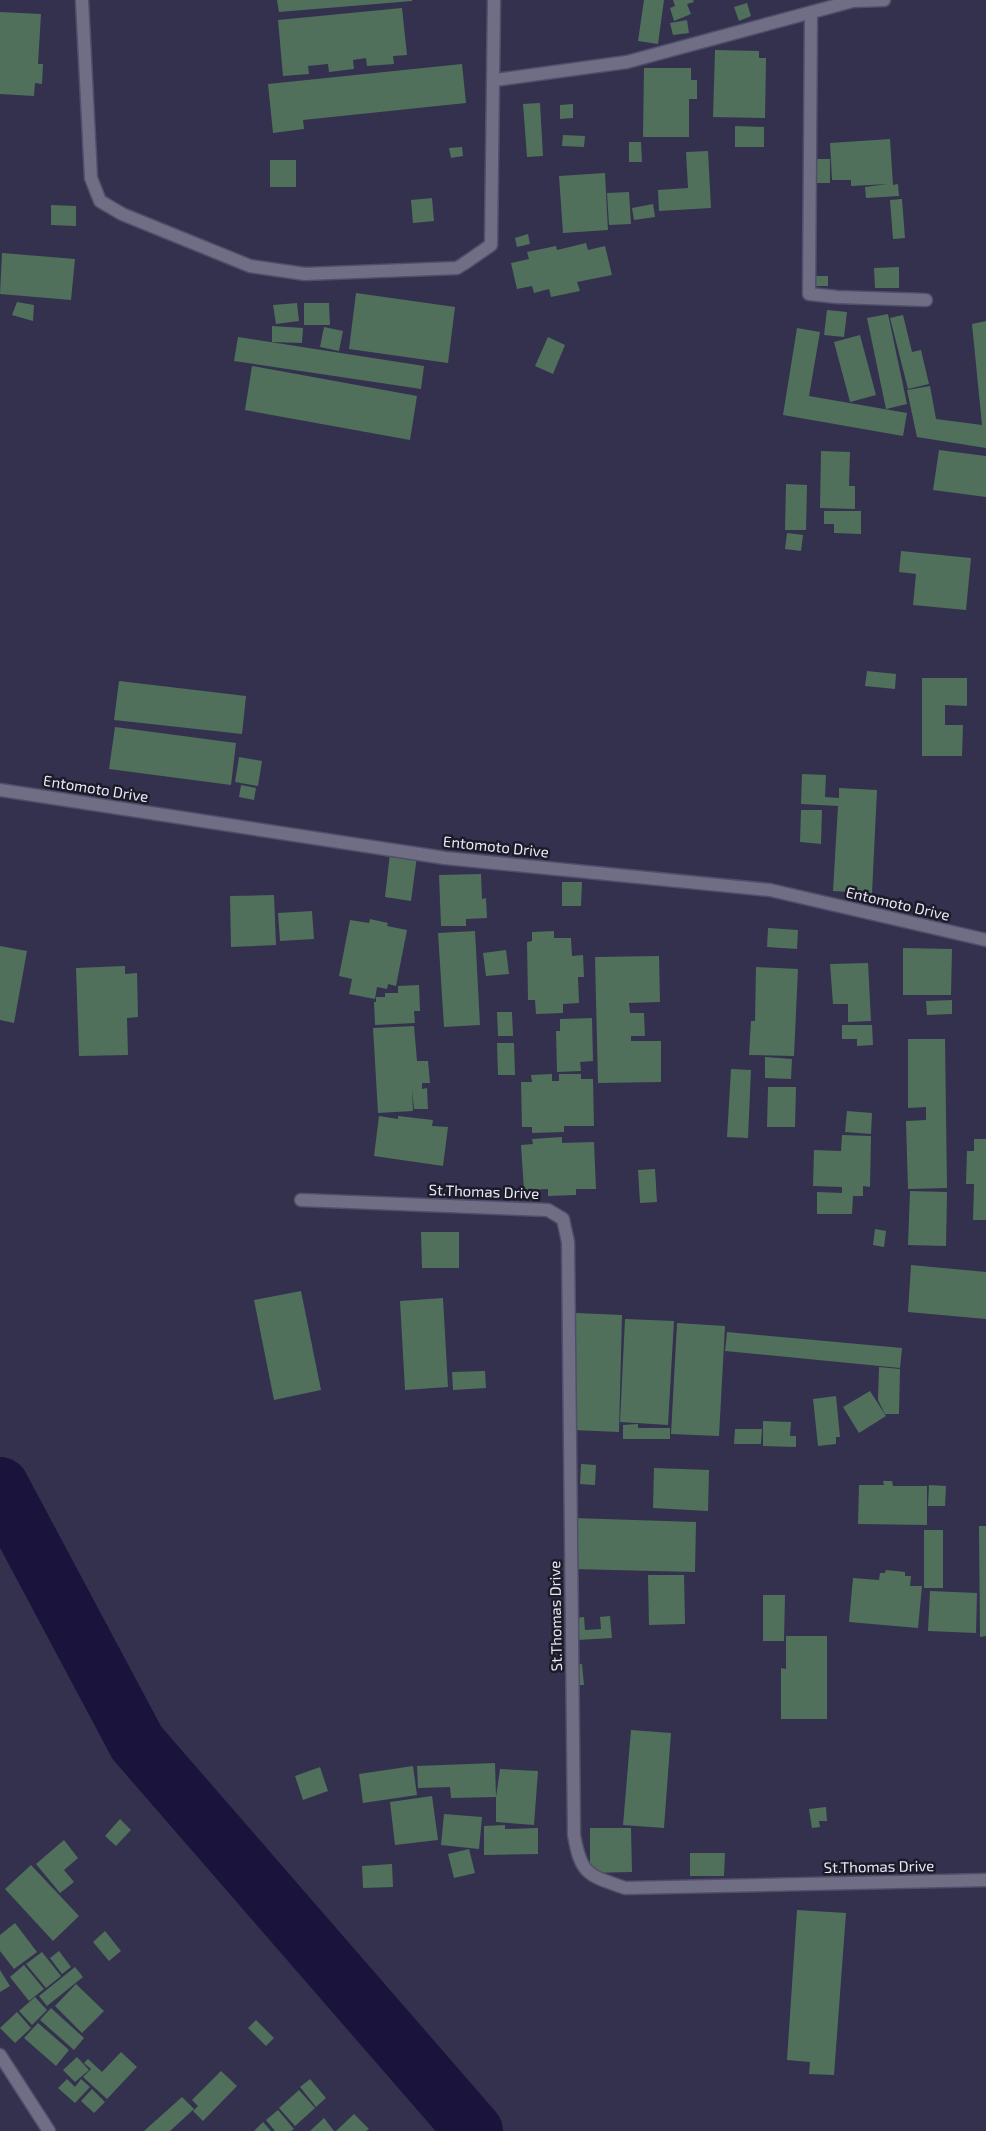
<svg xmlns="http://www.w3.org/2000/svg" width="986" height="2131" viewBox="0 0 986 2131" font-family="'Exo 2',sans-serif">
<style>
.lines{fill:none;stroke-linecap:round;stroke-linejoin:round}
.river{stroke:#1a133c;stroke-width:58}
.building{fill:#50705b}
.service-casing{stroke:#504e6a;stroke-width:15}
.minor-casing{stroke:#504e6a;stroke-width:15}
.service{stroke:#6f6e84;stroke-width:12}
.minor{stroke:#6f6e84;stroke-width:12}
.labels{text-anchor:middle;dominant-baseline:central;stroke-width:5;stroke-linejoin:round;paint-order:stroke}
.street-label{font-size:15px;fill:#e8e8fa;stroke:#1c1b28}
</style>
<rect width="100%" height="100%" fill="#33314e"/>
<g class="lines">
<path class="river" d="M0,1486L137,1743L474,2131"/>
</g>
<g class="building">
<path d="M277,0H412V1L279,12Z"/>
<path d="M644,0H664L658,44L638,41Z"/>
<path d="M673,0H693L694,2L687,4L691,14L674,21L670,8L675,6Z"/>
<path d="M747,3L751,16L739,21L734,7Z"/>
<path d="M402,8L407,55L393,56L394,64L367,66L366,58L353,60L354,69L329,72L328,64L308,66L309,74L283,76L278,20Z"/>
<path d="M0,12L41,14L38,64H43L42,84L35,83L34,96L0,94Z"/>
<path d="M687,20L689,33L673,35L670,23Z"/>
<path d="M715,50L759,51V58H766L765,118L713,117Z"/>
<path d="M462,64L466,103L303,120L304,129L273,133L268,84Z"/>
<path d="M644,68H691V80H697V99H689V137H643Z"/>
<path d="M540,103L543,156L527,157L523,104Z"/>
<path d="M573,104V118L560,119V105Z"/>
<path d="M735,126L764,127V147H735Z"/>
<path d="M563,135L585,136L584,147L562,146Z"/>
<path d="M890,139L893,185L898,184L899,196L866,198L865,187L888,184L851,186V180H832L830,143Z"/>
<path d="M629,142H641L642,162H629Z"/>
<path d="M462,147L463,156L451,158L449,148Z"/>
<path d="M708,151L711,208L659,211L658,190L688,188L686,152Z"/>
<rect x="812" y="159" width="18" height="24"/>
<rect x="270" y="160" width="26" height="27"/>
<path d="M605,173L608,230L563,233L559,176Z"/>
<path d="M629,192L631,224L609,225L607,193Z"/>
<path d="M432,198L434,221L413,223L411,200Z"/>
<path d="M902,199L905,238L893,239L890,200Z"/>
<path d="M653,204L655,217L634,220L632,208Z"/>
<path d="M51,205L76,206V226L51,225Z"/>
<path d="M528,234L530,244L517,247L515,238Z"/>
<path d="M586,243L588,250L605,246L612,275L577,282L580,291L551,297L549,289L534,293L532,286L517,289L511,263L529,259L527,252L556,246L557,250Z"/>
<path d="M2,253L75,259L71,300L0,294Z"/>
<path d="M899,267V288H875L874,268Z"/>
<rect x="810" y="276" width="18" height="10"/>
<path d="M356,293L455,307L448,363L349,349Z"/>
<path d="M17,302L34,305L33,321L12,315Z"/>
<path d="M297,303L299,321L276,324L273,305Z"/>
<path d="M304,303H329L330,325H304Z"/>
<path d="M827,310L847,312L844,337L824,335Z"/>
<path d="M888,314L907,404L886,409L867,318Z"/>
<path d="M903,315L912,352L921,350L929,384L908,389L890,318Z"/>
<path d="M986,321V448L917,437L907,390L930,386L936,419L982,425L972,324Z"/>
<path d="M272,326L303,328L302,343L272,342Z"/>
<path d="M324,327L343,331L339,351L320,347Z"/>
<path d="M797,328L820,332L809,396L907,413L903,436L783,415Z"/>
<path d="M860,335L876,395L850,402L834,342Z"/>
<path d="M238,337L424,366L421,389L234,361Z"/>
<path d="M548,337L565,345L553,374L535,366Z"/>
<path d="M252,366L417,396L410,440L245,410Z"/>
<path d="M939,450L986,456V497L933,490Z"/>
<path d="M821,451L850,452L849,486H855V509L820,508Z"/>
<path d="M786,484L807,485L806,530H785Z"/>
<path d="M824,511H861V534L834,533V524H824Z"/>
<path d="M787,533L803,535L801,551L785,549Z"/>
<path d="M901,551L971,558L966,610L913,605L916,574L899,572Z"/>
<path d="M867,671L896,674L895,689L865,686Z"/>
<path d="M922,678H967V706L945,705V725H963L962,756H922Z"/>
<path d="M119,681L246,696L242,734L114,720Z"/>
<path d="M115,727L236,743L231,785L109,769Z"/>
<path d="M239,757L262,761L258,786L235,782Z"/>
<path d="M802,774L826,775L825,797L839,798V788L877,790L872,893L833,891L838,806L801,804Z"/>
<path d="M241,785L256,788L254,800L239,797Z"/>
<path d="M801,810H822L821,844L800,842Z"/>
<path d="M390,853L417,856L411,901L385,897Z"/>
<path d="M481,874L482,899L486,898L487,918L466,919V926H441L439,875Z"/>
<path d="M562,882H582L581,906H562Z"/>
<path d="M274,895L276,945L231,947L230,896Z"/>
<path d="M312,911L314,939L280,941L278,913Z"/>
<path d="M370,919L388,923L387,926L407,930L396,986L388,984L387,989L377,987L375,999L349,994L352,979L339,976L350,920L369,923Z"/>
<path d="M768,928L798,930L797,949L767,947Z"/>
<path d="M475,931L480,1025L444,1027L438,933Z"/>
<path d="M554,931V938H571L572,956L583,955L584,977H578L579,1003L563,1004V1013L536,1014L535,1000H528L527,942L532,941V932Z"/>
<path d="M0,946L27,951L14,1023L0,1020Z"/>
<path d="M903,948L952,949L951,995H903Z"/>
<path d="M506,950L509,974L486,976L483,953Z"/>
<path d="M659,956L660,1002L629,1003L630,1013H644L645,1036H631V1041H661V1082L598,1083L595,957Z"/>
<path d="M868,963L871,1021L848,1022V1004H833L830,964Z"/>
<path d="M125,966V974L137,973L138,1017L127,1018L128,1055L79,1056L76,968Z"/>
<path d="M756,967L798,969L794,1056L749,1055L751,1021H755Z"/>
<path d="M419,985L420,1011H414L415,1023L375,1025L374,1002H376V997H385V993H398V986Z"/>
<path d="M952,1000V1014L927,1015L926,1001Z"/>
<path d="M497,1012H512L513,1036H498Z"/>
<path d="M592,1018L593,1061L580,1062L581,1071L557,1072L556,1031H560V1019Z"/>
<path d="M842,1025H872L873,1045L857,1046V1039H842Z"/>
<path d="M414,1026L417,1061H428L430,1083H422V1089L427,1088L428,1109H414L412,1089L413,1111L378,1113L373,1028Z"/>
<path d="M908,1039H945L947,1188L908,1189L906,1121L926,1120V1107L908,1108Z"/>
<path d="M497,1043H514L515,1075H498Z"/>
<path d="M765,1057L792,1059L791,1079L765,1078Z"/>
<path d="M731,1069L751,1070L748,1138L727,1137Z"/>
<path d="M552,1074V1081H559V1074H581V1079H593L594,1126H564V1132L532,1133V1127H522L521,1082H532L531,1075Z"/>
<path d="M768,1087H796L795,1127H767Z"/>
<path d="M847,1111L872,1113L871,1134L845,1132Z"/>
<path d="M379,1116L398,1119V1116L433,1120L432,1126L448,1127L443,1166L374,1156Z"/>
<path d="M842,1135L871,1136L870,1187L863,1186V1196H853L852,1214H817V1192L842,1193V1187L813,1186L814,1150L841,1151Z"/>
<path d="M562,1137V1143L594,1142L596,1189H576V1195L548,1196V1189L524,1190L521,1145L533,1144L532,1139Z"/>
<path d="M974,1139H986V1220H973L974,1184H966L967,1151H974Z"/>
<path d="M655,1169L657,1202L640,1203L638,1170Z"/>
<path d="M910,1191L947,1192L946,1246L908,1245Z"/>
<path d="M875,1229L886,1231L884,1247L873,1245Z"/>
<path d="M421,1232H459V1268H422Z"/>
<path d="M911,1265L986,1272V1319L908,1312Z"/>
<path d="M301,1291L321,1390L274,1400L254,1300Z"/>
<path d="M443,1298L448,1387L405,1390L400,1301Z"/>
<path d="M576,1313L622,1315L619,1432L573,1430Z"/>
<path d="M625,1319L674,1321L668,1425L620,1422Z"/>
<path d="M677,1323L725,1326L719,1436L671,1434Z"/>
<path d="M727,1332L902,1348L900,1368L725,1351Z"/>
<path d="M879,1367L900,1369L899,1414H885L878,1400Z"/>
<path d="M485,1371L486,1388L453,1390L452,1372Z"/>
<path d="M870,1391L886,1416L859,1433L843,1407Z"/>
<path d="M836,1396L840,1437H836V1444L818,1446L813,1399Z"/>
<path d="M763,1421L791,1422L790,1436H796V1447L763,1446Z"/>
<path d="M638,1424V1428H670V1439H623V1425Z"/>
<path d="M735,1429H762L761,1444H734Z"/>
<path d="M581,1464L596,1465L595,1485L580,1484Z"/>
<path d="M654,1468L709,1470L708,1511L653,1508Z"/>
<path d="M883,1481H892L893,1486H927V1525L858,1524L859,1485H884Z"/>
<path d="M929,1485L946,1486L945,1506H928Z"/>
<path d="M573,1518L696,1522L695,1572L572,1569Z"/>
<path d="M979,1526H986V1636L980,1637Z"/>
<rect x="924" y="1530" width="19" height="58"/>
<path d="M886,1570L905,1572V1576H911L910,1586H922L918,1628L849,1622L853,1578L879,1580L880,1573H885Z"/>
<path d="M648,1575H684L685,1624L649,1625Z"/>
<path d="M930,1591L977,1593L976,1633L928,1631Z"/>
<path d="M763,1595H785L784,1641H763Z"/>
<path d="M610,1616L612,1638L577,1640L576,1618L584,1617L585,1630L601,1629L600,1617Z"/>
<path d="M786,1636H827V1719H781V1668L786,1669Z"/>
<path d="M582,1664L584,1685H575L574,1665Z"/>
<path d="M631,1730L671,1733L664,1828L623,1825Z"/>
<path d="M495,1763L496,1797L500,1769L538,1771L534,1825L496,1822V1797L451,1798L450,1787L418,1788L417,1766Z"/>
<path d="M413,1766L417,1795L363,1803L359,1774Z"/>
<path d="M320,1767L328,1791L303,1800L295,1776Z"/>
<path d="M432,1796L438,1840L395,1845L390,1802Z"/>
<path d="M826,1807L827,1821H819L820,1827L812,1828L809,1809Z"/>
<path d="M444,1814L482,1817L479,1849L441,1845Z"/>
<path d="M120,1819L131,1830L116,1846L105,1836Z"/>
<path d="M505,1825V1829L538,1828V1854L484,1855V1826Z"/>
<path d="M590,1828H631L632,1872L590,1873Z"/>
<path d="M64,1840L78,1858L64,1870L74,1882L60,1893L36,1864Z"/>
<path d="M469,1849L475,1873L454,1878L448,1854Z"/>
<path d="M690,1853H725L724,1876H690Z"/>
<path d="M392,1864L393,1887L363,1888L362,1866Z"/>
<path d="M31,1865L79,1916L53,1941L5,1889Z"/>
<path d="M797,1910L846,1913L834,2075L809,2074L810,2062L787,2060Z"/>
<path d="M15,1923L37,1952L14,1969L0,1951V1935Z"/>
<path d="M105,1931L121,1951L109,1961L93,1942Z"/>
<path d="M59,1951L71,1967L62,1974L50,1958Z"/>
<path d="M42,1952L61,1976L46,1988L26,1964Z"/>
<path d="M24,1965L44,1989L29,2001L10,1977Z"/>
<path d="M75,1967L83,1977L47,2006L39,1996Z"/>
<path d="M0,1970L10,1986L0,1992Z"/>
<path d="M76,1984L104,2011L82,2033L55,2006Z"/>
<path d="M35,1997L47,2010L32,2025L19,2011Z"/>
<path d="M51,2008L84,2038L74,2050L40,2020Z"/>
<path d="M17,2012L31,2028L15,2043L0,2028Z"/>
<path d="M256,2020L274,2038L266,2046L248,2028Z"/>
<path d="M38,2023L69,2050L56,2066L24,2038Z"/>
<path d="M121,2052L137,2067L107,2099L83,2077L91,2069L84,2063L88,2059L102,2072Z"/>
<path d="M77,2057L89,2070L75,2082L63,2070Z"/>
<path d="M221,2071L237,2086L203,2121L193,2111L198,2106L192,2100Z"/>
<path d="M67,2079L75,2087L81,2079L90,2087L75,2103L58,2088Z"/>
<path d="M310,2079L326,2098L316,2107L300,2087Z"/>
<path d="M92,2089L105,2102L94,2113L81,2101Z"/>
<path d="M299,2090L315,2108L295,2126L279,2108Z"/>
<path d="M182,2097L194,2109L170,2131H144Z"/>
<path d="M278,2110L294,2129L291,2131H275L266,2120Z"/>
<path d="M354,2114L369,2129L366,2131H336Z"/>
<path d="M324,2118L334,2131H310Z"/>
<path d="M263,2122L271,2131H254Z"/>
</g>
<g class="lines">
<g class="service-casing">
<path id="service" d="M82,0L91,178L100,201L122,214L250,266L305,274L457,268L465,263"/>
</g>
<g class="minor-casing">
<g id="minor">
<path d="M811,13L809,294L837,297L926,300"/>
<path d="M495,80L627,62L853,1L884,0"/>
<path d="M465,263L491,245L494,0"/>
<path d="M0,790L445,858L770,890L986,940"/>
<path d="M301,1200L548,1210L563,1219L568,1242L574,1835C581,1875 588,1875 625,1888L986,1880"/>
<path d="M0,2055L49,2131"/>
</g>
</g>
<use href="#service" class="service"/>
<use href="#minor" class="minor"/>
</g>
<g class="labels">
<g class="street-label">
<text transform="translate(96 788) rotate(9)">Entomoto Drive</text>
<text transform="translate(496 846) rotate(6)">Entomoto Drive</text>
<text transform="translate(898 903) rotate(13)">Entomoto Drive</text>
<text transform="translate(484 1191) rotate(2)">St.Thomas Drive</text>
<text transform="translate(555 1616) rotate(-91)">St.Thomas Drive</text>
<text transform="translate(879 1866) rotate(-1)">St.Thomas Drive</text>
</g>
</g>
</svg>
